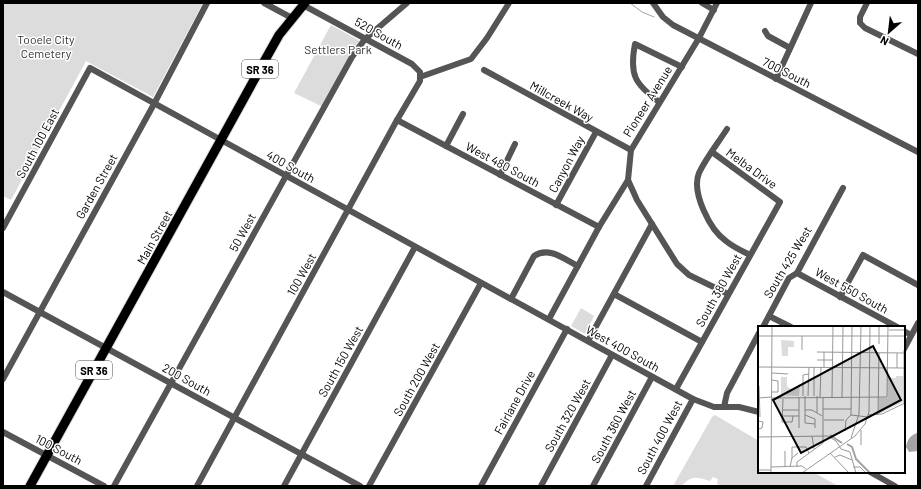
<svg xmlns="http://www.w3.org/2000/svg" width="921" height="489" viewBox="0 0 921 489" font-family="Barlow,sans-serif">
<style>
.green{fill:#dcdcdc}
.water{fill:#a3a3a3}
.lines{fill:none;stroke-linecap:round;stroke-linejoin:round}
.stream{stroke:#a3a3a3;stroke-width:1}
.highway-casing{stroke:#dbdbdb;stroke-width:11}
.minor{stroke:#555;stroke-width:6}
.highway{stroke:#000;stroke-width:9}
.labels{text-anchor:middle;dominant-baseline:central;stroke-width:3;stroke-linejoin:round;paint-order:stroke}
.shield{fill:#fff;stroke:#4c4c4c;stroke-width:1}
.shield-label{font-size:11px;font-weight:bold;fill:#000}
.street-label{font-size:12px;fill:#000;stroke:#fff}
.park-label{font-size:12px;fill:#333;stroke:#fff}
.inset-river{fill:none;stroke:#a3a3a3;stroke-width:2}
.inset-road{fill:none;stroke:#999;stroke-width:1}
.view{fill:#000;fill-opacity:0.15;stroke:#000;stroke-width:2}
.inset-edge{fill:none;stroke:#000;stroke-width:2}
</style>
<rect width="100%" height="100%" fill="#fff"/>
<g class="green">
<path d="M3,3H203L153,97L86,61L11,200L3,196Z"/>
<path d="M331,25L362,42L323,107L294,93Z"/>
<path d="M581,308L594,316L585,334L571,326Z"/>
<path d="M715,415L759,441V472H813L838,486H723L717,484L718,479L713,477L710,481C698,478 692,474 682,486H673L712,417Z"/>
</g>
<path class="water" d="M918,433V451L909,452L906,447C907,440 911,434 918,433Z"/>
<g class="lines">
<path class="stream" d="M630,3L642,12L654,17"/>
<g class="highway-casing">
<path id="highway" d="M30,486L265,60L279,35L305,3"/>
</g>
<g class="minor">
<path d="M264,3L292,18"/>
<path d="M653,3L663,17L673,25L918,152"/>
<path d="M702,3L714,10"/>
<path d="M867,3L860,17V23L865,28L918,54"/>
<path d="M765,31L768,36L790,48"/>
<path d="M484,70L631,150"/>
<path d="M420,77L471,59L487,38L509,3"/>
<path d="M776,79L811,3"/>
<path d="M659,102C635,84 629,75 635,44L682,67"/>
<path d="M397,120L599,227"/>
<path d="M727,129C718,143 706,158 699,173C691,192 710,230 726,241C733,247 742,251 750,255"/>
<path d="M446,146L463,114"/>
<path d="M500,175L515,144"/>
<path d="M628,180L637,200L677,264L689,275L728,294"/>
<path d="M556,205L596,132"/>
<path d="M3,228L90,68L693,399L714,407H739L759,412"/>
<path d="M797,273L897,327"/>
<path d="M3,292L360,486"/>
<path d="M614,294L702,342"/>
<path d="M840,297L863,255L918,285"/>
<path d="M511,299L534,256C549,246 564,259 578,266"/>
<path d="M769,316L791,327"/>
<path d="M549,319L599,227L628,180L631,150L699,38L717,3"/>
<path d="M763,327L789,278L797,273L843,188"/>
<path d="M904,331L911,335"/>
<path d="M588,341L652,224"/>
<path d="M904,349L918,323"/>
<path d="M3,379L154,104L207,3"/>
<path d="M676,389L780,202L712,152"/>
<path d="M724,407L727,393L759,333"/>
<path d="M3,432L104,486"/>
<path d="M870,472L895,486"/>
<path d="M114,486L352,57L365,39L407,3"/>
<path d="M197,486L397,120L420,81V72L412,64L303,5"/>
<path d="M284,486L415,247"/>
<path d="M369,486L481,283"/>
<path d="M481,486L567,329"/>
<path d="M541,486L612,355"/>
<path d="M593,486L652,377"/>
<path d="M646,486L693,399"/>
</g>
<use href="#highway" class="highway"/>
</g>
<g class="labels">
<g class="shield">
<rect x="242" y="60" width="36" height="18" rx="3"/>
<rect x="76" y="361" width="36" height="18" rx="3"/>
</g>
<g class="shield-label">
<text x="260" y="69">SR 36</text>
<text x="94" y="370">SR 36</text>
</g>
<g class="street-label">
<text transform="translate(379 33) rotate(29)">520 South</text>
<text transform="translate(787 72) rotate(27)">700 South</text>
<text transform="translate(562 101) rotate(29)">Millcreek Way</text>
<text transform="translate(647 101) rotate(-58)">Pioneer Avenue</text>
<text transform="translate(37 143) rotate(-62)">South 100 East</text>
<text transform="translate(503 164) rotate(28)">West 480 South</text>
<text transform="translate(566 164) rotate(-62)">Canyon Way</text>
<text transform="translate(291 166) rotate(29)">400 South</text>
<text transform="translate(752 168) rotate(36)">Melba Drive</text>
<text transform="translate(96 186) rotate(-61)">Garden Street</text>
<text transform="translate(242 232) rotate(-61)">50 West</text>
<text transform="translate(154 237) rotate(-61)">Main Street</text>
<text transform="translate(787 262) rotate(-59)">South 425 West</text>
<text transform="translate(301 274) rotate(-61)">100 West</text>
<text transform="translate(718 290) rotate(-61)">South 380 West</text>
<text transform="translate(852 290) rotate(29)">West 550 South</text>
<text transform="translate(623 348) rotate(29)">West 400 South</text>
<text transform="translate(340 361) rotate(-61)">South 150 West</text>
<text transform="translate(187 379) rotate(29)">200 South</text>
<text transform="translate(416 379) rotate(-61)">South 200 West</text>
<text transform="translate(514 402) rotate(-61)">Fairlane Drive</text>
<text transform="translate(567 415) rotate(-61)">South 320 West</text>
<text transform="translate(613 426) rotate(-62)">South 360 West</text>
<text transform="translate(659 437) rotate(-62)">South 400 West</text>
<text transform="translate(59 449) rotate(28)">100 South</text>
</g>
<g class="park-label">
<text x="46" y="39">Tooele City<tspan x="46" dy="14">Cemetery</tspan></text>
<text x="338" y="49">Settlers Park</text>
</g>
</g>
<g transform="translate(758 326)">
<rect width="147" height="147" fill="#fff"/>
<path d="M23,14L36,15V21H30V30H24ZM138,50H145V76L121,88V72H130V52H138ZM23,51H29V60L32,63L40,62L42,56L41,70L23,69Z" fill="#dcdcdc"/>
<path class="inset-river" d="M72,109L84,117M89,118L94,121L98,133L112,147"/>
<path class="inset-road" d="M94,0L93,89L110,91M131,4H147M0,10H147M44,10V24M121,18V0M146,24V77M59,26L147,27M59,34H75M0,41L147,42M66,41V26M139,42V27M14,47L30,48M1,60L2,91M14,66H20V55L14,54M45,70V49L51,48M47,70V97L57,98M50,70L51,41M56,70V41M62,71L63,41M74,71L75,0M84,71L85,0M1,72L13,71M13,72L129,71L130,0M25,73L24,96H34L35,90M65,83H93M25,84H41M47,84H54L64,90M59,87V70M47,89L57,93V102M110,89L124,88L147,77M120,89L121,27M25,90H41M66,94H86M0,95L5,96L4,102L0,103M41,102V71M87,105L88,94L93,89M54,110L56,123M0,111L70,110L78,115L83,123L92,126L98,147M93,112L101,88L103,0M103,119V104M72,127L91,147M77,131L82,129L94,134M34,132V121H48L51,127M13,141L44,140L48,143M27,141V125M32,141L34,132L40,127M39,141V136L65,117V71M95,141H102L108,147M0,144H13M13,147L14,0M44,147L97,110L107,98L111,86L112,0"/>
<path class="view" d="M115,20L143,74L43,127L15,74Z"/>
<rect width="147" height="147" class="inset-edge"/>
</g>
<rect width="921" height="489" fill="none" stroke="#000000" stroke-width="8"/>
<g transform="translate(889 32) rotate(208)" stroke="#ffffff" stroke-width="3" paint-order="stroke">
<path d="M0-3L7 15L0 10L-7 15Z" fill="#000000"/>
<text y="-6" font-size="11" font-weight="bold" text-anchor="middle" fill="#000000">N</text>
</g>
</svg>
